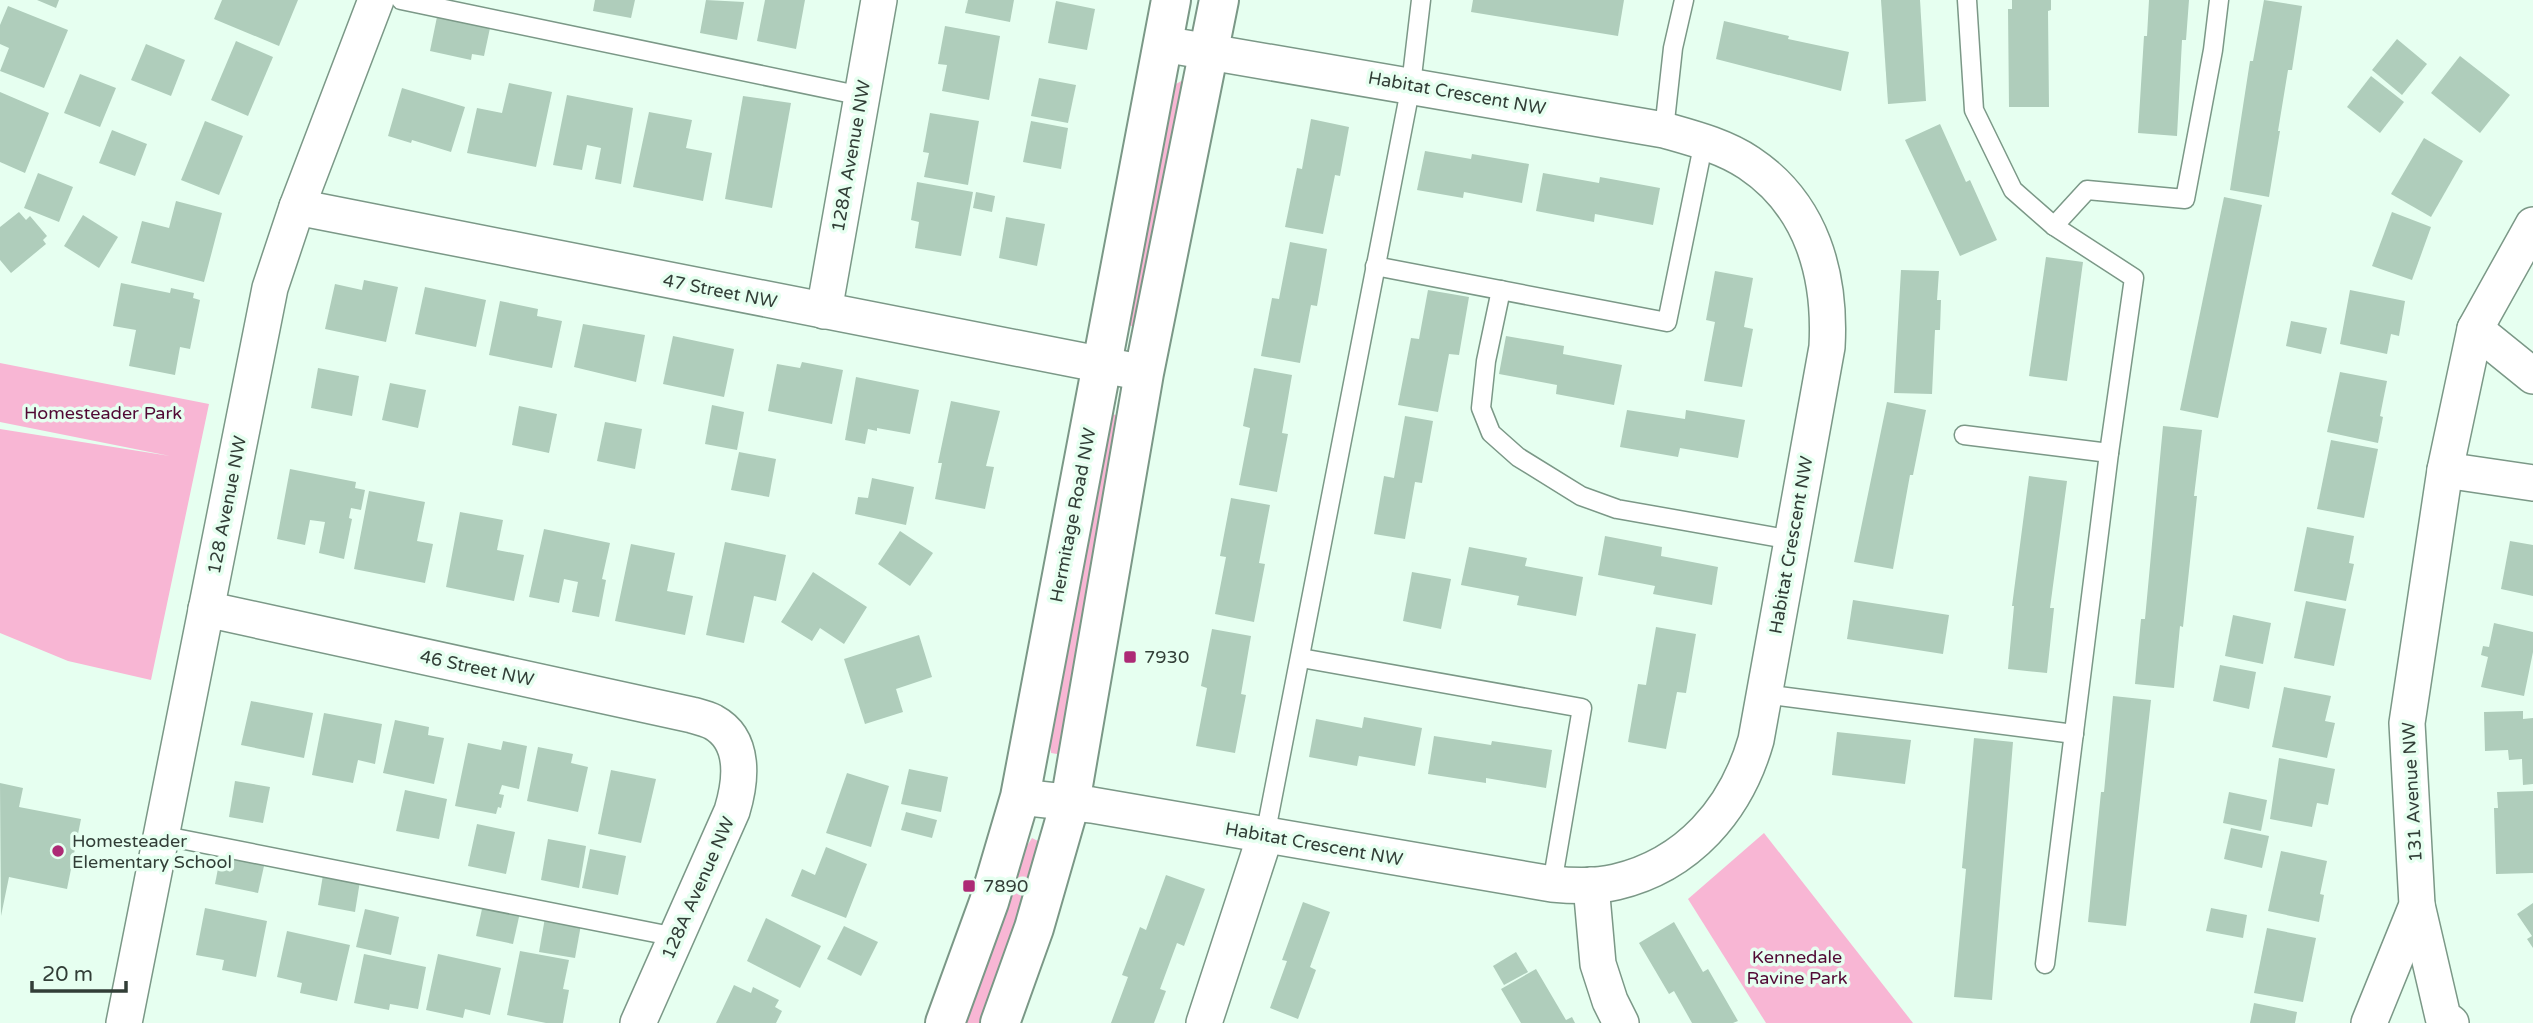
<svg xmlns="http://www.w3.org/2000/svg" width="2533" height="1023" viewBox="0 0 2533 1023" font-family="'Varela Round',sans-serif">
<style>
.green{fill:#f8b6d4}
.building{fill:#afcdbb}
.lines{fill:none;stroke-linecap:round;stroke-linejoin:round}
.lane-casing{stroke:#7b9887;stroke-width:21}
.street-casing{stroke:#7b9887;stroke-width:38}
.secondary-casing{stroke:#7b9887;stroke-width:42}
.lane{stroke:#fff;stroke-width:18}
.street{stroke:#fff;stroke-width:35}
.secondary{stroke:#fff;stroke-width:38}
.poi-dot{fill:#ad2a75;stroke:#e6fff0;stroke-width:2.5}
.labels{text-anchor:middle;dominant-baseline:central;stroke-width:7;stroke-linejoin:round;paint-order:stroke}
.street-label{font-size:18px;fill:#323e37;stroke:#e6fff0}
.park-label{font-size:18px;fill:#510934;stroke:#e6fff0}
.poi-label{font-size:18px;fill:#323e37;stroke:#e6fff0;text-anchor:start}
</style>
<rect width="100%" height="100%" fill="#e6fff0"/>
<g class="green">
<path d="M1183,80L1186,82L1144,304L1134,327L1123,323L1166,99L1176,84Z"/>
<path d="M0,363L209,404L151,680L68,661L0,633V429L170,456L0,422Z"/>
<path d="M1104,414L1119,415L1063,755L1051,753L1049,735Z"/>
<path d="M1764,833L1913,1023H1766L1688,899Z"/>
<path d="M1032,838L1042,843L982,1023H964L1020,857Z"/>
</g>
<g class="building">
<path d="M37,0H59L56,8Z"/>
<path d="M222,0H298L279,46L214,19Z"/>
<path d="M595,0H635L631,18L593,11Z"/>
<path d="M706,0L744,2L737,40L700,33Z"/>
<path d="M765,0H805L796,49L757,41Z"/>
<path d="M968,0H1014L1010,22L965,13Z"/>
<path d="M1473,0H1624L1618,36L1471,12Z"/>
<path d="M1881,0H1920L1926,101L1888,104Z"/>
<path d="M2012,0H2051V10L2048,11L2049,107H2009L2008,9H2012Z"/>
<path d="M2149,0H2189L2186,40H2182L2177,136L2138,133L2144,36H2147Z"/>
<path d="M2264,0L2302,6L2292,70H2288L2278,131H2280L2269,197L2230,190L2250,61H2253Z"/>
<path d="M1056,1L1095,9L1087,50L1048,43Z"/>
<path d="M8,6L68,30L44,88L0,71L9,48L0,44V25Z"/>
<path d="M438,12L478,20L477,25L490,28L484,56L472,54L471,60L430,51Z"/>
<path d="M1724,21L1789,36L1788,39L1849,52L1841,91L1716,59Z"/>
<path d="M945,26L1000,36L989,100L942,91L947,65L938,64Z"/>
<path d="M2397,39L2427,64L2402,95L2372,70Z"/>
<path d="M236,41L273,57L248,116L211,100Z"/>
<path d="M146,44L185,60L171,96L131,80Z"/>
<path d="M2460,56L2510,95L2480,133L2431,93Z"/>
<path d="M80,74L116,88L100,127L64,113Z"/>
<path d="M2371,76L2404,102L2380,133L2347,107Z"/>
<path d="M1039,78L1076,85L1068,123L1031,116Z"/>
<path d="M509,83L552,92L536,167L467,153L477,108L502,113Z"/>
<path d="M402,88L465,107L451,152L412,140L411,143L388,136Z"/>
<path d="M0,92L49,113L25,173L0,162Z"/>
<path d="M567,95L633,108L621,184L595,179L601,148L587,145L582,170L553,165Z"/>
<path d="M743,96L791,103L772,208L725,199Z"/>
<path d="M649,112L692,120L686,148L712,153L703,201L633,187Z"/>
<path d="M930,113L979,121L968,185L924,177L929,153L923,152Z"/>
<path d="M1311,119L1349,127L1340,176L1335,175L1323,234L1285,227L1297,168L1302,169Z"/>
<path d="M205,121L243,136L219,195L181,180Z"/>
<path d="M1031,121L1068,128L1061,169L1023,162Z"/>
<path d="M1940,124L1966,182L1970,180L1997,240L1960,256L1905,140Z"/>
<path d="M112,130L147,144L135,176L99,163Z"/>
<path d="M2424,138L2463,161L2431,217L2391,194Z"/>
<path d="M1425,151L1471,159L1472,154L1529,164L1522,203L1464,192L1463,198L1417,190Z"/>
<path d="M38,173L73,187L59,222L24,208Z"/>
<path d="M1543,173L1599,183L1600,177L1660,188L1653,225L1595,214L1594,222L1536,211Z"/>
<path d="M917,182L973,192L961,256L915,248L919,222L911,220Z"/>
<path d="M976,192L995,196L992,212L973,208Z"/>
<path d="M2224,197L2262,205L2218,418L2180,410Z"/>
<path d="M176,201L222,213L204,282L131,263L142,221L169,228Z"/>
<path d="M19,212L26,220L30,216L47,236L43,240L46,244L11,273L0,260V227Z"/>
<path d="M2392,212L2431,227L2412,280L2372,266Z"/>
<path d="M83,215L118,237L99,268L64,246Z"/>
<path d="M1006,217L1045,224L1037,266L999,258Z"/>
<path d="M1290,242L1327,249L1317,306L1311,305L1300,363L1261,356L1272,298L1279,299Z"/>
<path d="M2046,257L2083,262L2067,381L2029,376Z"/>
<path d="M1901,270L1939,271L1937,300H1941L1940,330H1935L1932,394L1894,393Z"/>
<path d="M1715,271L1753,278L1744,327L1753,329L1742,387L1704,381L1715,322L1706,320Z"/>
<path d="M364,280L398,287L386,342L325,329L335,284L362,290Z"/>
<path d="M121,283L170,293L171,288L194,293L193,298L200,300L190,349L180,347L175,375L129,366L136,330L113,326Z"/>
<path d="M425,287L486,300L476,347L415,334Z"/>
<path d="M1428,290L1469,297L1459,355L1449,354L1438,412L1398,405L1411,338L1419,339Z"/>
<path d="M2350,290L2405,301L2399,336L2391,334L2387,354L2340,344Z"/>
<path d="M500,301L538,309L537,316L562,321L552,368L489,355Z"/>
<path d="M2291,321L2327,328L2321,354L2286,346Z"/>
<path d="M583,324L645,335L636,382L574,367Z"/>
<path d="M673,336L734,349L724,397L663,384Z"/>
<path d="M1506,336L1564,346L1563,354L1622,365L1614,405L1556,394L1557,385L1499,374Z"/>
<path d="M802,362L843,370L832,424L768,411L777,364L800,368Z"/>
<path d="M318,368L359,376L352,416L311,408Z"/>
<path d="M1254,368L1292,375L1282,433L1288,434L1277,492L1239,485L1250,428L1243,426Z"/>
<path d="M2340,372L2387,381L2380,416L2383,417L2378,443L2327,432Z"/>
<path d="M856,377L919,390L910,434L877,428V431L868,429L865,444L845,440Z"/>
<path d="M390,383L426,390L418,428L382,420Z"/>
<path d="M951,401L1000,411L986,466L994,467L985,509L935,499L942,463H938Z"/>
<path d="M1887,402L1926,410L1913,475H1910L1893,569L1854,562Z"/>
<path d="M712,405L744,412L737,450L705,444Z"/>
<path d="M519,406L557,414L549,453L512,445Z"/>
<path d="M1627,410L1685,419L1686,410L1745,420L1738,458L1680,448L1678,457L1620,447Z"/>
<path d="M1405,416L1433,421L1422,483L1415,482L1405,539L1374,534L1384,476L1394,478Z"/>
<path d="M605,422L642,429L635,469L597,461Z"/>
<path d="M2163,426L2202,430L2194,496H2197L2183,627L2180,626L2174,688L2135,684L2141,619H2145Z"/>
<path d="M2331,440L2378,449L2364,518L2317,509Z"/>
<path d="M739,452L776,459L769,497L731,490Z"/>
<path d="M290,469L356,482L355,488L365,490L361,510L351,508L349,518L352,519L344,559L319,553L325,522L310,520L305,545L277,539Z"/>
<path d="M2029,476L2067,481L2050,608H2054L2047,673L2008,669L2014,606H2012Z"/>
<path d="M872,478L914,487L906,525L855,514L858,497L868,498Z"/>
<path d="M369,491L425,502L417,541L433,544L425,583L354,569Z"/>
<path d="M1231,498L1270,505L1259,563L1265,564L1254,622L1215,614L1226,557L1220,556Z"/>
<path d="M460,512L503,520L497,550L524,555L514,601L446,587Z"/>
<path d="M2307,527L2354,536L2349,563L2354,564L2346,601L2294,591Z"/>
<path d="M544,529L610,543L602,579L606,580L599,617L572,612L578,582L564,579L559,603L529,597Z"/>
<path d="M900,531L933,553L910,586L878,564Z"/>
<path d="M1605,536L1662,547L1661,556L1718,567L1712,605L1653,594L1655,586L1598,575Z"/>
<path d="M2510,541L2533,545V596L2501,589Z"/>
<path d="M725,542L786,555L776,601L754,596L744,643L706,635Z"/>
<path d="M631,544L675,553L667,591L693,596L685,635L615,621Z"/>
<path d="M1469,547L1527,558L1525,566L1583,577L1576,616L1517,605L1519,596L1461,585Z"/>
<path d="M813,572L867,607L844,644L820,628L812,641L781,622Z"/>
<path d="M1412,572L1451,579L1441,629L1403,621Z"/>
<path d="M1853,600L1949,615L1943,654L1847,639Z"/>
<path d="M2306,601L2346,609L2334,666L2294,658Z"/>
<path d="M2233,615L2271,623L2263,664L2225,656Z"/>
<path d="M2494,623L2533,632V652L2524,696L2481,687L2488,657L2481,655L2483,646L2489,647Z"/>
<path d="M1656,627L1696,634L1686,693L1677,692L1666,749L1628,742L1638,684L1646,685Z"/>
<path d="M1212,629L1251,636L1241,694L1246,695L1235,753L1196,746L1207,688L1201,686Z"/>
<path d="M919,635L932,677L896,689L903,712L865,724L844,659Z"/>
<path d="M2220,665L2256,672L2249,709L2213,701Z"/>
<path d="M2284,687L2331,696L2325,721L2335,723L2327,758L2272,747Z"/>
<path d="M2113,696L2151,700L2126,926L2088,922L2101,792H2104Z"/>
<path d="M251,701L313,713L304,758L241,745Z"/>
<path d="M2523,711V719L2533,718V784L2523,785L2522,759L2509,760L2508,750L2485,751L2484,712Z"/>
<path d="M324,713L382,724L375,764L358,760L353,783L312,775Z"/>
<path d="M1364,717L1422,728L1415,766L1359,756L1357,766L1309,757L1316,719L1362,728Z"/>
<path d="M395,720L429,727L428,735L444,738L434,784L383,773Z"/>
<path d="M1837,732L1911,740L1905,784L1832,775Z"/>
<path d="M1434,736L1491,745L1492,741L1552,750L1546,788L1486,778V783L1428,774Z"/>
<path d="M1974,738L2013,742L1992,1000L1954,997L1966,869L1962,868Z"/>
<path d="M503,741L527,746L519,789L502,785L499,794L504,795L501,808L498,807L496,814L455,806L468,743L501,750Z"/>
<path d="M538,747L573,754L571,763L588,767L578,812L527,801Z"/>
<path d="M2279,758L2335,769L2328,805L2317,803L2312,827L2270,819Z"/>
<path d="M909,769L948,777L941,812L901,804Z"/>
<path d="M611,770L656,779L641,843L598,834Z"/>
<path d="M847,773L889,786L871,847L826,833Z"/>
<path d="M235,781L270,787L263,823L229,817Z"/>
<path d="M0,783L23,788L19,807L81,819L67,889L9,877L1,916Z"/>
<path d="M405,790L447,799L439,839L396,831Z"/>
<path d="M2533,791V873L2496,874L2494,808H2498L2497,792Z"/>
<path d="M2229,792L2267,800L2261,831L2223,823Z"/>
<path d="M906,812L937,820L932,838L901,830Z"/>
<path d="M477,824L515,832L506,874L468,866Z"/>
<path d="M2231,828L2269,836L2262,868L2224,859Z"/>
<path d="M548,839L586,846L579,888L541,880Z"/>
<path d="M826,847L867,864L846,918L791,896L802,869L815,875Z"/>
<path d="M222,848L266,857L258,893L215,884Z"/>
<path d="M590,849L626,856L618,895L582,888Z"/>
<path d="M2281,851L2327,861L2320,894L2324,895L2319,922L2268,911Z"/>
<path d="M324,869L361,875L355,912L318,905Z"/>
<path d="M1166,875L1205,889L1184,946L1177,943L1160,989L1166,991L1154,1023H1111L1128,977L1122,975L1140,927L1146,930Z"/>
<path d="M484,900L521,908L513,944L476,936Z"/>
<path d="M1303,902L1330,912L1310,967L1316,970L1298,1019L1270,1008L1287,961L1282,960Z"/>
<path d="M2533,903V948L2527,939L2532,936L2517,914Z"/>
<path d="M205,908L267,921L256,977L222,970L224,960L196,955Z"/>
<path d="M2211,908L2247,915L2243,938L2206,931Z"/>
<path d="M365,909L399,917L391,955L356,947Z"/>
<path d="M546,912L582,919L575,958L539,952Z"/>
<path d="M766,918L821,946L800,988L747,961Z"/>
<path d="M1674,922L1703,972L1708,969L1738,1021L1733,1023H1692L1674,991L1669,994L1639,943Z"/>
<path d="M844,926L878,942L861,976L827,959Z"/>
<path d="M2267,928L2316,938L2303,1002L2254,993Z"/>
<path d="M287,931L350,945L337,1001L300,993L302,983L277,977Z"/>
<path d="M520,951L569,960L563,989L569,990L563,1023H546L507,1015Z"/>
<path d="M1516,952L1528,972L1504,985L1493,966Z"/>
<path d="M364,954L426,967L418,1009L390,1004L389,1010L354,1003Z"/>
<path d="M438,954L501,968L490,1015L465,1009L463,1018L426,1010Z"/>
<path d="M1536,969L1566,1020L1572,1017L1575,1023H1521L1501,989Z"/>
<path d="M734,985L751,993L753,987L779,1000L775,1007L782,1011L776,1023H716Z"/>
<path d="M2254,1003L2297,1012L2295,1023H2250Z"/>
</g>
<g class="lines">
<g class="lane-casing">
<g id="lane">
<path d="M401,0L862,96"/>
<path d="M1967,0L1974,110L2013,190L2054,226L2134,278L2109,453L2045,964"/>
<path d="M1664,130L1673,48L1684,0"/>
<path d="M2054,226L2087,190L2185,199L2213,50L2219,0"/>
<path d="M1375,266L1667,322L1704,141"/>
<path d="M1501,290L1486,361L1481,408L1491,433L1518,457L1581,496L1617,509L1792,540"/>
<path d="M1964,435L2109,453"/>
<path d="M1301,658L1582,708L1552,884"/>
<path d="M1764,694L2074,734"/>
<path d="M160,835L676,937"/>
<path d="M1265,836L1411,85L1421,0"/>
</g>
</g>
<g class="street-casing">
<g id="street">
<path d="M297,207L1144,373"/>
<path d="M824,311L879,0"/>
<path d="M2475,329L2533,376"/>
<path d="M2445,470L2533,483"/>
<path d="M206,609L692,715C699,717 707,719 713,722C746,740 741,781 732,811L638,1023"/>
<path d="M1020,797L1092,805L1552,884C1572,886 1596,887 1616,882C1688,865 1736,810 1756,740L1827,347C1831,275 1812,205 1749,163C1724,146 1692,138 1664,130L1163,44"/>
<path d="M1591,885L1598,964L1610,1001L1621,1023"/>
<path d="M2417,905L2443,1017L2451,1023"/>
<path d="M124,1023L270,288L297,207L376,0"/>
<path d="M1204,1023L1265,836"/>
<path d="M2369,1023L2417,905L2407,723L2445,470L2475,329L2533,225"/>
</g>
</g>
<g class="secondary-casing">
<g id="secondary">
<path d="M945,1023L989,902L1020,797L1171,0"/>
<path d="M1000,1023L1034,928L1070,803L1144,373L1219,0"/>
</g>
</g>
<use href="#lane" class="lane"/>
<use href="#street" class="street"/>
<use href="#secondary" class="secondary"/>
</g>
<g class="poi-dot">
<rect x="1123" y="650" width="14" height="14" rx="3.5"/>
<circle cx="58" cy="851" r="7"/>
<rect x="962" y="879" width="14" height="14" rx="3.5"/>
</g>
<g class="labels">
<g class="street-label">
<text transform="translate(1457 93) rotate(10)">Habitat Crescent NW</text>
<text transform="translate(851 156) rotate(-80)">128A Avenue NW</text>
<text transform="translate(720 291) rotate(11)">47 Street NW</text>
<text transform="translate(227 505) rotate(-79)">128 Avenue NW</text>
<text transform="translate(1073 515) rotate(-79)">Hermitage Road NW</text>
<text transform="translate(1791 545) rotate(-80)">Habitat Crescent NW</text>
<text transform="translate(477 668) rotate(12)">46 Street NW</text>
<text transform="translate(2412 792) rotate(-93)">131 Avenue NW</text>
<text transform="translate(1314 844) rotate(10)">Habitat Crescent NW</text>
<text transform="translate(698 888) rotate(-66)">128A Avenue NW</text>
</g>
<g class="park-label">
<text x="103" y="413">Homesteader Park</text>
<text x="1797" y="957">Kennedale<tspan x="1797" dy="21">Ravine Park</tspan></text>
</g>
<g class="poi-label">
<text x="1144" y="657">7930</text>
<text x="72" y="841">Homesteader<tspan x="72" dy="21">Elementary School</tspan></text>
<text x="983" y="886">7890</text>
</g>
</g>
<path d="M32 981v10h94v-10" fill="none" stroke="#323e37" stroke-width="3.5"/>
<text x="42" y="981" font-size="21" fill="#323e37" stroke="#e6fff0" stroke-width="5" paint-order="stroke">20 m</text>
</svg>
